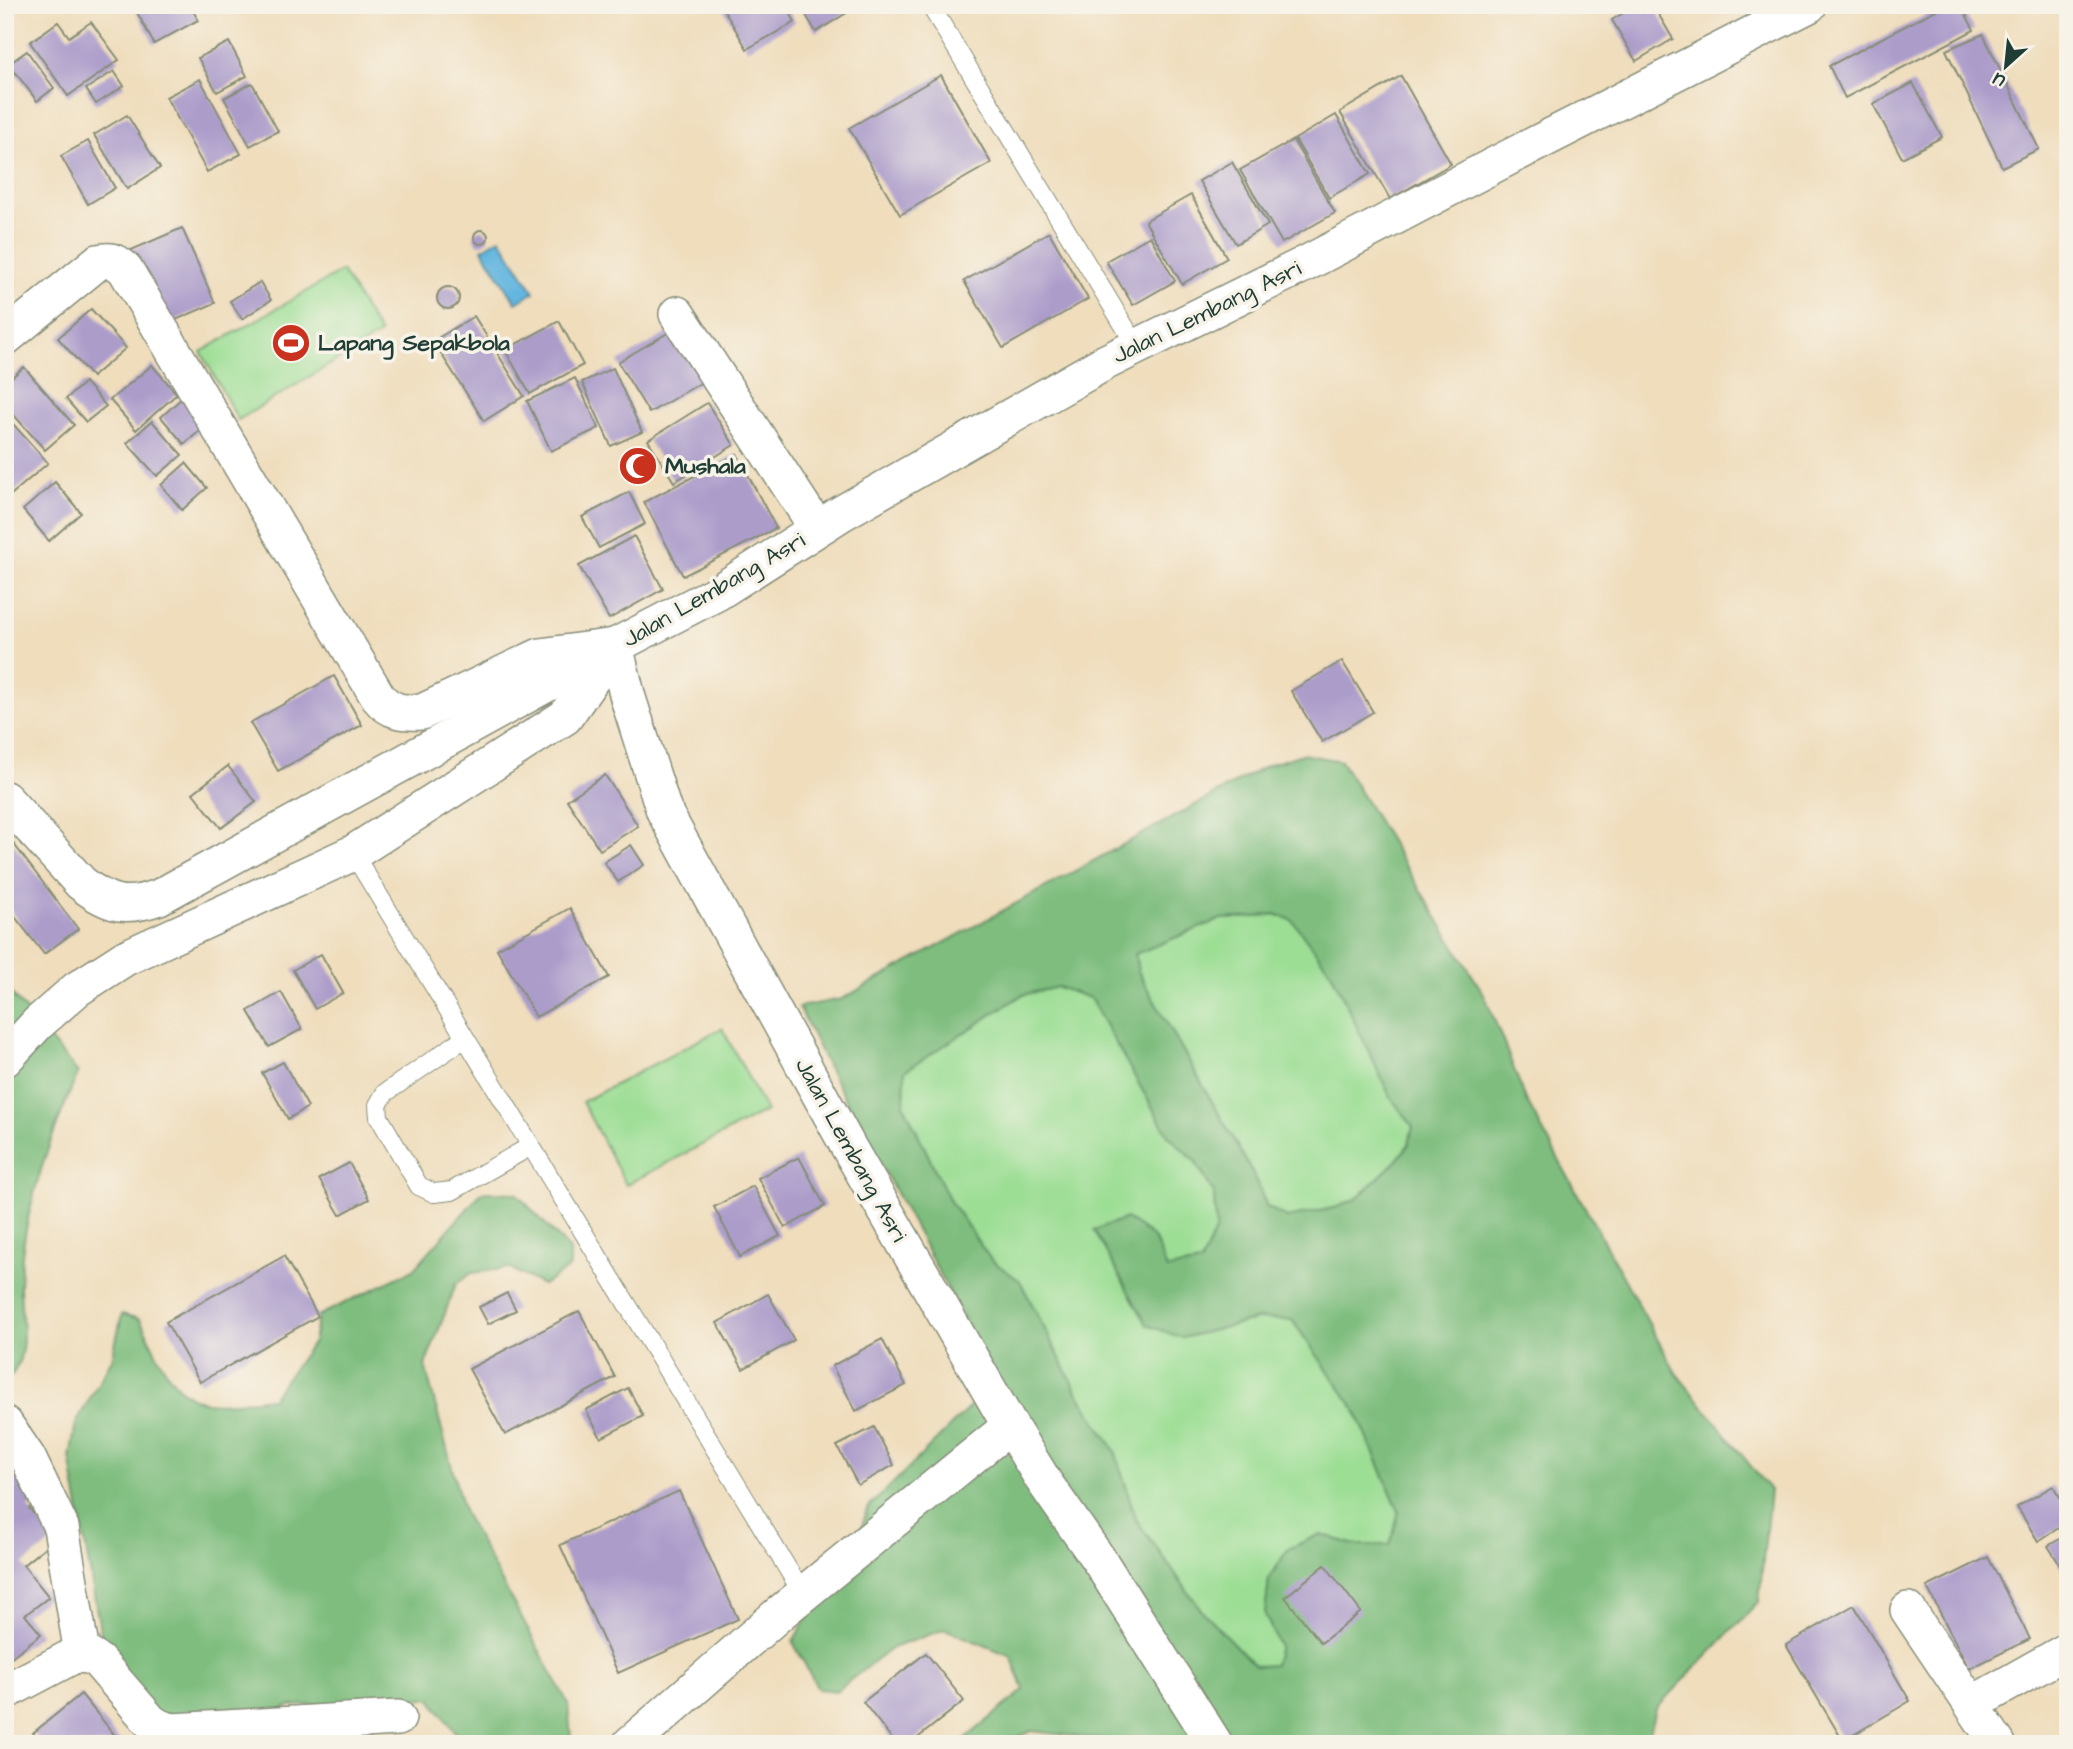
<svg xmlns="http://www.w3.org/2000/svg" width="2073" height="1749" viewBox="0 0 2073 1749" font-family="'Architects Daughter',sans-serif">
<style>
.green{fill:#9dde95;stroke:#5e8e64;stroke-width:2}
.forest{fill:#7ebd7e;stroke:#4e7d59;stroke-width:2;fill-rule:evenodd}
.water{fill:#63b6df;stroke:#417a8a;stroke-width:2}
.building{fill:#ab9cca}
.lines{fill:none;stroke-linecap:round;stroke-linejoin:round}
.service-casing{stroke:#878d78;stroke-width:20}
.minor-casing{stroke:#878d78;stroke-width:38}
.service{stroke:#fff;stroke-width:18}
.minor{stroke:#fff;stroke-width:35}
.labels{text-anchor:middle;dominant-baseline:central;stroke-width:7;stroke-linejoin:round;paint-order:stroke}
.street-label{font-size:23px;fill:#1f3d34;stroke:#f7f3e8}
.poi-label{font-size:23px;font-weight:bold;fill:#1f3d34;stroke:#f7f3e8;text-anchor:start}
</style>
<rect width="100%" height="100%" fill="#f7f3e8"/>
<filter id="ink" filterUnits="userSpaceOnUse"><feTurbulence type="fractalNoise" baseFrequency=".0143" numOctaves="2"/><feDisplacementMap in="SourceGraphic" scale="14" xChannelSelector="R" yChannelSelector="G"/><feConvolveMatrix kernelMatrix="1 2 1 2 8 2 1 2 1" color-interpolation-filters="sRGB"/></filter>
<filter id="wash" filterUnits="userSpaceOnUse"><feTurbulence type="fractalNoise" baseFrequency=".00686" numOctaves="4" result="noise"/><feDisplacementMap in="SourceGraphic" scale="28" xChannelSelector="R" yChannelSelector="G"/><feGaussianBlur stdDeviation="1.57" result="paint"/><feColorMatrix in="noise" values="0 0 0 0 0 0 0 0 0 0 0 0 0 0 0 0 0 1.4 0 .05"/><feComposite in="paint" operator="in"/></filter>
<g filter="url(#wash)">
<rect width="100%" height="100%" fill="#efddbc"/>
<g class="green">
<path d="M342,271L380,334L238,420L201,352Z"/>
<path d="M1275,914L1292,920L1331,972L1391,1098L1413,1127L1409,1144L1396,1161L1356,1199L1338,1207L1287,1218L1267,1207L1251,1170L1147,988L1138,971L1135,954L1221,919L1256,917Z"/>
<path d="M1058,987L1090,998L1168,1135L1195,1161L1214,1193L1216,1229L1201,1263L1167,1269L1154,1238L1182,1338L1258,1319L1292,1320L1355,1409L1399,1511L1391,1545H1354L1321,1534L1288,1549L1269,1579L1265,1614L1279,1646L1274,1666L1255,1667L1202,1611L1136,1519L1115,1451L1077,1392L1020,1281L991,1260L950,1201L904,1105L905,1070L1022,995Z"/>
<path d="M722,1028L766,1111L626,1185L582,1102Z"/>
</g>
<g class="forest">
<path d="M1302,754L1341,761L1485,996L1527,1102L1676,1373L1770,1490L1759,1602L1656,1709L1647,1744H1141L1031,1731L1003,1744H959L1024,1690L1011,1656L945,1629L892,1648L836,1691L818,1689L793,1642L817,1600L847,1576L867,1509L997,1380L826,1063L799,1007L842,999L1268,765ZM1275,914L1292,920L1331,972L1391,1098L1413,1126L1409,1144L1396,1161L1356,1199L1338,1207L1287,1218L1267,1207L1251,1170L1147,988L1138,971L1135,954L1221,919L1256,917ZM1058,987L1090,998L1168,1135L1195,1161L1214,1193L1216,1229L1201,1263L1167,1269L1154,1238L1126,1218L1094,1230L1147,1325L1182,1338L1258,1319L1292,1320L1355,1409L1399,1511L1390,1545H1354L1321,1534L1288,1549L1269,1579L1265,1614L1279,1646L1274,1665L1255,1666L1202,1611L1136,1520L1115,1451L1077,1392L1020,1281L991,1260L950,1201L904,1105L905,1071L1022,995Z"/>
<path d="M5,986L78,1073C49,1141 22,1210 20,1285C20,1318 33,1358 5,1382Z"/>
<path d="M482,1192L516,1193L570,1250V1267L543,1285L509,1268L472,1273L456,1284L425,1366L464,1513L568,1703L571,1739L566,1744H464L430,1698L290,1706L240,1729L232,1744H153V1738L113,1704L70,1457L76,1423L112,1359L122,1314L140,1319C155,1348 169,1396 206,1402C225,1405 253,1400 272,1398L313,1342L318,1316L413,1270Z"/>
</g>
<path class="water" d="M500,238L534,292L516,303L482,249Z"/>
<g id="blocks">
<g class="building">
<path d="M133,5H190L198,20L154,44Z"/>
<path d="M721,5H786L795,22L747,49Z"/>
<path d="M800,5H859L816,32Z"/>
<path d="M1636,5H1653L1673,39L1636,61L1612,20Z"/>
<path d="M1945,5H1961L1974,30L1845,98L1829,66Z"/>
<path d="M58,22L69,37L91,22L119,60L68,96L30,42Z"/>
<path d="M1983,34L2039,149L2002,167L1946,50Z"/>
<path d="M229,42L247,76L217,92L198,58Z"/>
<path d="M27,51L54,88L37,101L9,64Z"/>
<path d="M114,71L124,86L96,104L86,89Z"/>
<path d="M941,75L991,163L900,215L849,128Z"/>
<path d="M1401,76L1451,164L1390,199L1340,112Z"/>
<path d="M200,79L241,154L207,172L166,97Z"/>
<path d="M252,83L278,131L250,146L224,98Z"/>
<path d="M1913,83L1942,137L1902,158L1873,104Z"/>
<path d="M127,115L160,168L127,189L94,135Z"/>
<path d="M1336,115L1370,174L1329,198L1295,139Z"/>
<path d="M1293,140L1335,213L1282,243L1240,170Z"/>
<path d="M88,141L115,188L88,204L61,156Z"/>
<path d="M1232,162L1268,225L1236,244L1199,181Z"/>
<path d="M1191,195L1227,258L1182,284L1145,221Z"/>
<path d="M182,228L215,303L162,326L129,251Z"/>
<circle cx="481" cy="237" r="7"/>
<path d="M1049,232L1088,299L1003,348L964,281Z"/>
<path d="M1150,236L1175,281L1133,305L1106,261Z"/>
<path d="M260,282L271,300L242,319L230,301Z"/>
<circle cx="448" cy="298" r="11"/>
<path d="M91,309L126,348L92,377L58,338Z"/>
<path d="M474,316L524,396L484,421L433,341Z"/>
<path d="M559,321L583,365L530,394L505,350Z"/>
<path d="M678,327L709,378L649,413L618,362Z"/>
<path d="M152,365L177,394L136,430L110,400Z"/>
<path d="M24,367L74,425L45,450L5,405V383Z"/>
<path d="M613,368L642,432L611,446L582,382Z"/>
<path d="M575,378L599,428L551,451L527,401Z"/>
<path d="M85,382L106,406L86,422L66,399Z"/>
<path d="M183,397L207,425L184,444L161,417Z"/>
<path d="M707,403L734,445L674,482L648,440Z"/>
<path d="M5,415L48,463L5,500Z"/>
<path d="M152,421L182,455L157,476L127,443Z"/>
<path d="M737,454L776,528L683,576L644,502Z"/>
<path d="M186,463L207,488L182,510L161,485Z"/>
<path d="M55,482L81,513L49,541L23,510Z"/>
<path d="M629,492L645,524L599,548L582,517Z"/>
<path d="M634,536L663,589L609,619L579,566Z"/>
<path d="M1342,661L1373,712L1322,742L1291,691Z"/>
<path d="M334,676L362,725L278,771L250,723Z"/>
<path d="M228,766L256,802L221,828L193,793Z"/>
<path d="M605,775L638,826L600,850L567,800Z"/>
<path d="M13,843L78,929L44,954L5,904V849Z"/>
<path d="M631,845L644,865L618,882L604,862Z"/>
<path d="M570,908L609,977L536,1017L497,949Z"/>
<path d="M321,954L343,993L315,1009L293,970Z"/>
<path d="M281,992L302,1029L269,1047L248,1011Z"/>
<path d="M283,1062L308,1107L288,1119L262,1073Z"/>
<path d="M799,1157L825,1206L785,1228L758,1178Z"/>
<path d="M349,1163L369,1199L340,1215L319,1179Z"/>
<path d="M753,1186L780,1236L740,1257L714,1207Z"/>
<path d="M284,1256L318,1316L200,1382L166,1322Z"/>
<path d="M507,1293L516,1310L488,1324L479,1307Z"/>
<path d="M768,1294L794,1340L743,1369L717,1323Z"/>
<path d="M579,1311L615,1377L505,1435L469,1369Z"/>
<path d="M882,1339L906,1385L856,1411L832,1366Z"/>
<path d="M628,1388L643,1416L601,1438L586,1410Z"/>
<path d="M874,1427L894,1465L858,1485L837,1446Z"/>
<path d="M5,1451L43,1496L29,1508L55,1539L23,1565L49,1597L25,1615L41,1634L5,1662Z"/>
<path d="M2053,1486L2068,1510V1522L2038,1541L2017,1507Z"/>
<path d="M679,1491L738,1619L618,1673L560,1545Z"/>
<path d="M2068,1534V1573L2066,1574L2048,1546Z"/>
<path d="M1988,1557L2030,1639L1969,1669L1927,1587Z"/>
<path d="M1325,1565L1361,1612L1321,1643L1285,1597Z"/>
<path d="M1854,1605L1910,1701L1843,1741L1786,1645Z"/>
<path d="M926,1653L964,1701L910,1744H896L863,1702Z"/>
<path d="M81,1694L122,1744H42L33,1733Z"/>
</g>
</g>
</g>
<g filter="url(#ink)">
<use href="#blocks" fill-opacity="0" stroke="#878d78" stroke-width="2"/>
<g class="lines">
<g class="service-casing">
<g id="service">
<path d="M930,5L1137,347"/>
<path d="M353,853L803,1594"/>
<path d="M465,1038L385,1093L378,1105L379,1117L419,1186L434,1193L452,1191L531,1146"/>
</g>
</g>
<g class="minor-casing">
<g id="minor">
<path d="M677,314L817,528"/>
<path d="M5,338L98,262C110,259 116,261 125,269L378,697C390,712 403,713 422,712L540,656L615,646"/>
<path d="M5,799L81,883C109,905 125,909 159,897L600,655"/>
<path d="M5,1059L37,1024L77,989L125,958L353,853L565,717L615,646"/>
<path d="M5,1424L28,1458L61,1527L82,1654"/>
<path d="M1908,1610L1998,1744"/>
<path d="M5,1692L75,1655L90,1656L98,1661L150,1721L159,1727L172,1731L398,1718"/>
<path d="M1972,1704L2068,1650"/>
<path d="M630,1744L780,1613L1010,1426"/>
<path d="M1215,1744L1101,1563L1045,1483L1010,1426L849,1148L755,977L664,811L628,698L615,646L717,593L842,513L1104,363L1307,263L1500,162L1809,5"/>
</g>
</g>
<use href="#service" class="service"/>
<use href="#minor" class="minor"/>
</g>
</g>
<defs>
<g id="stadium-disc" transform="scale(2.0125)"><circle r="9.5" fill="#c8321e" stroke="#f7f3e8"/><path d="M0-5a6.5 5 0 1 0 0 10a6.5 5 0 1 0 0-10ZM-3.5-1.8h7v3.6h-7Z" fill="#fff"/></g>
<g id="mosque-disc" transform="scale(2.0125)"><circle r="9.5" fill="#c8321e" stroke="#f7f3e8"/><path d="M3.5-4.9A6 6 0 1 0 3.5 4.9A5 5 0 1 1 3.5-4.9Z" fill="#fff"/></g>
</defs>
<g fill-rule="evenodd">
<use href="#stadium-disc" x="291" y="343"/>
<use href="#mosque-disc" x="638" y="466"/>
</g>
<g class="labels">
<g class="street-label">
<text transform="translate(1207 312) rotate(-26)">Jalan Lembang Asri</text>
<text transform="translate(714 590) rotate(-30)">Jalan Lembang Asri</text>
<text transform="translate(851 1150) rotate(61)">Jalan Lembang Asri</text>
</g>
<g class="poi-label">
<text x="318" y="343">Lapang Sepakbola</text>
<text x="665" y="466">Mushala</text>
</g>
</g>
<rect width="2073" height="1749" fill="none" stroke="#f7f3e8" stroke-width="28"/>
<g transform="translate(2006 66) rotate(207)" stroke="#f7f3e8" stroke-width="5" paint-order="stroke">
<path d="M0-5L12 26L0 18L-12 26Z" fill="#1f3d34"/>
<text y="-10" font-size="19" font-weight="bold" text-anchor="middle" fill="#1f3d34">U</text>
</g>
</svg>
